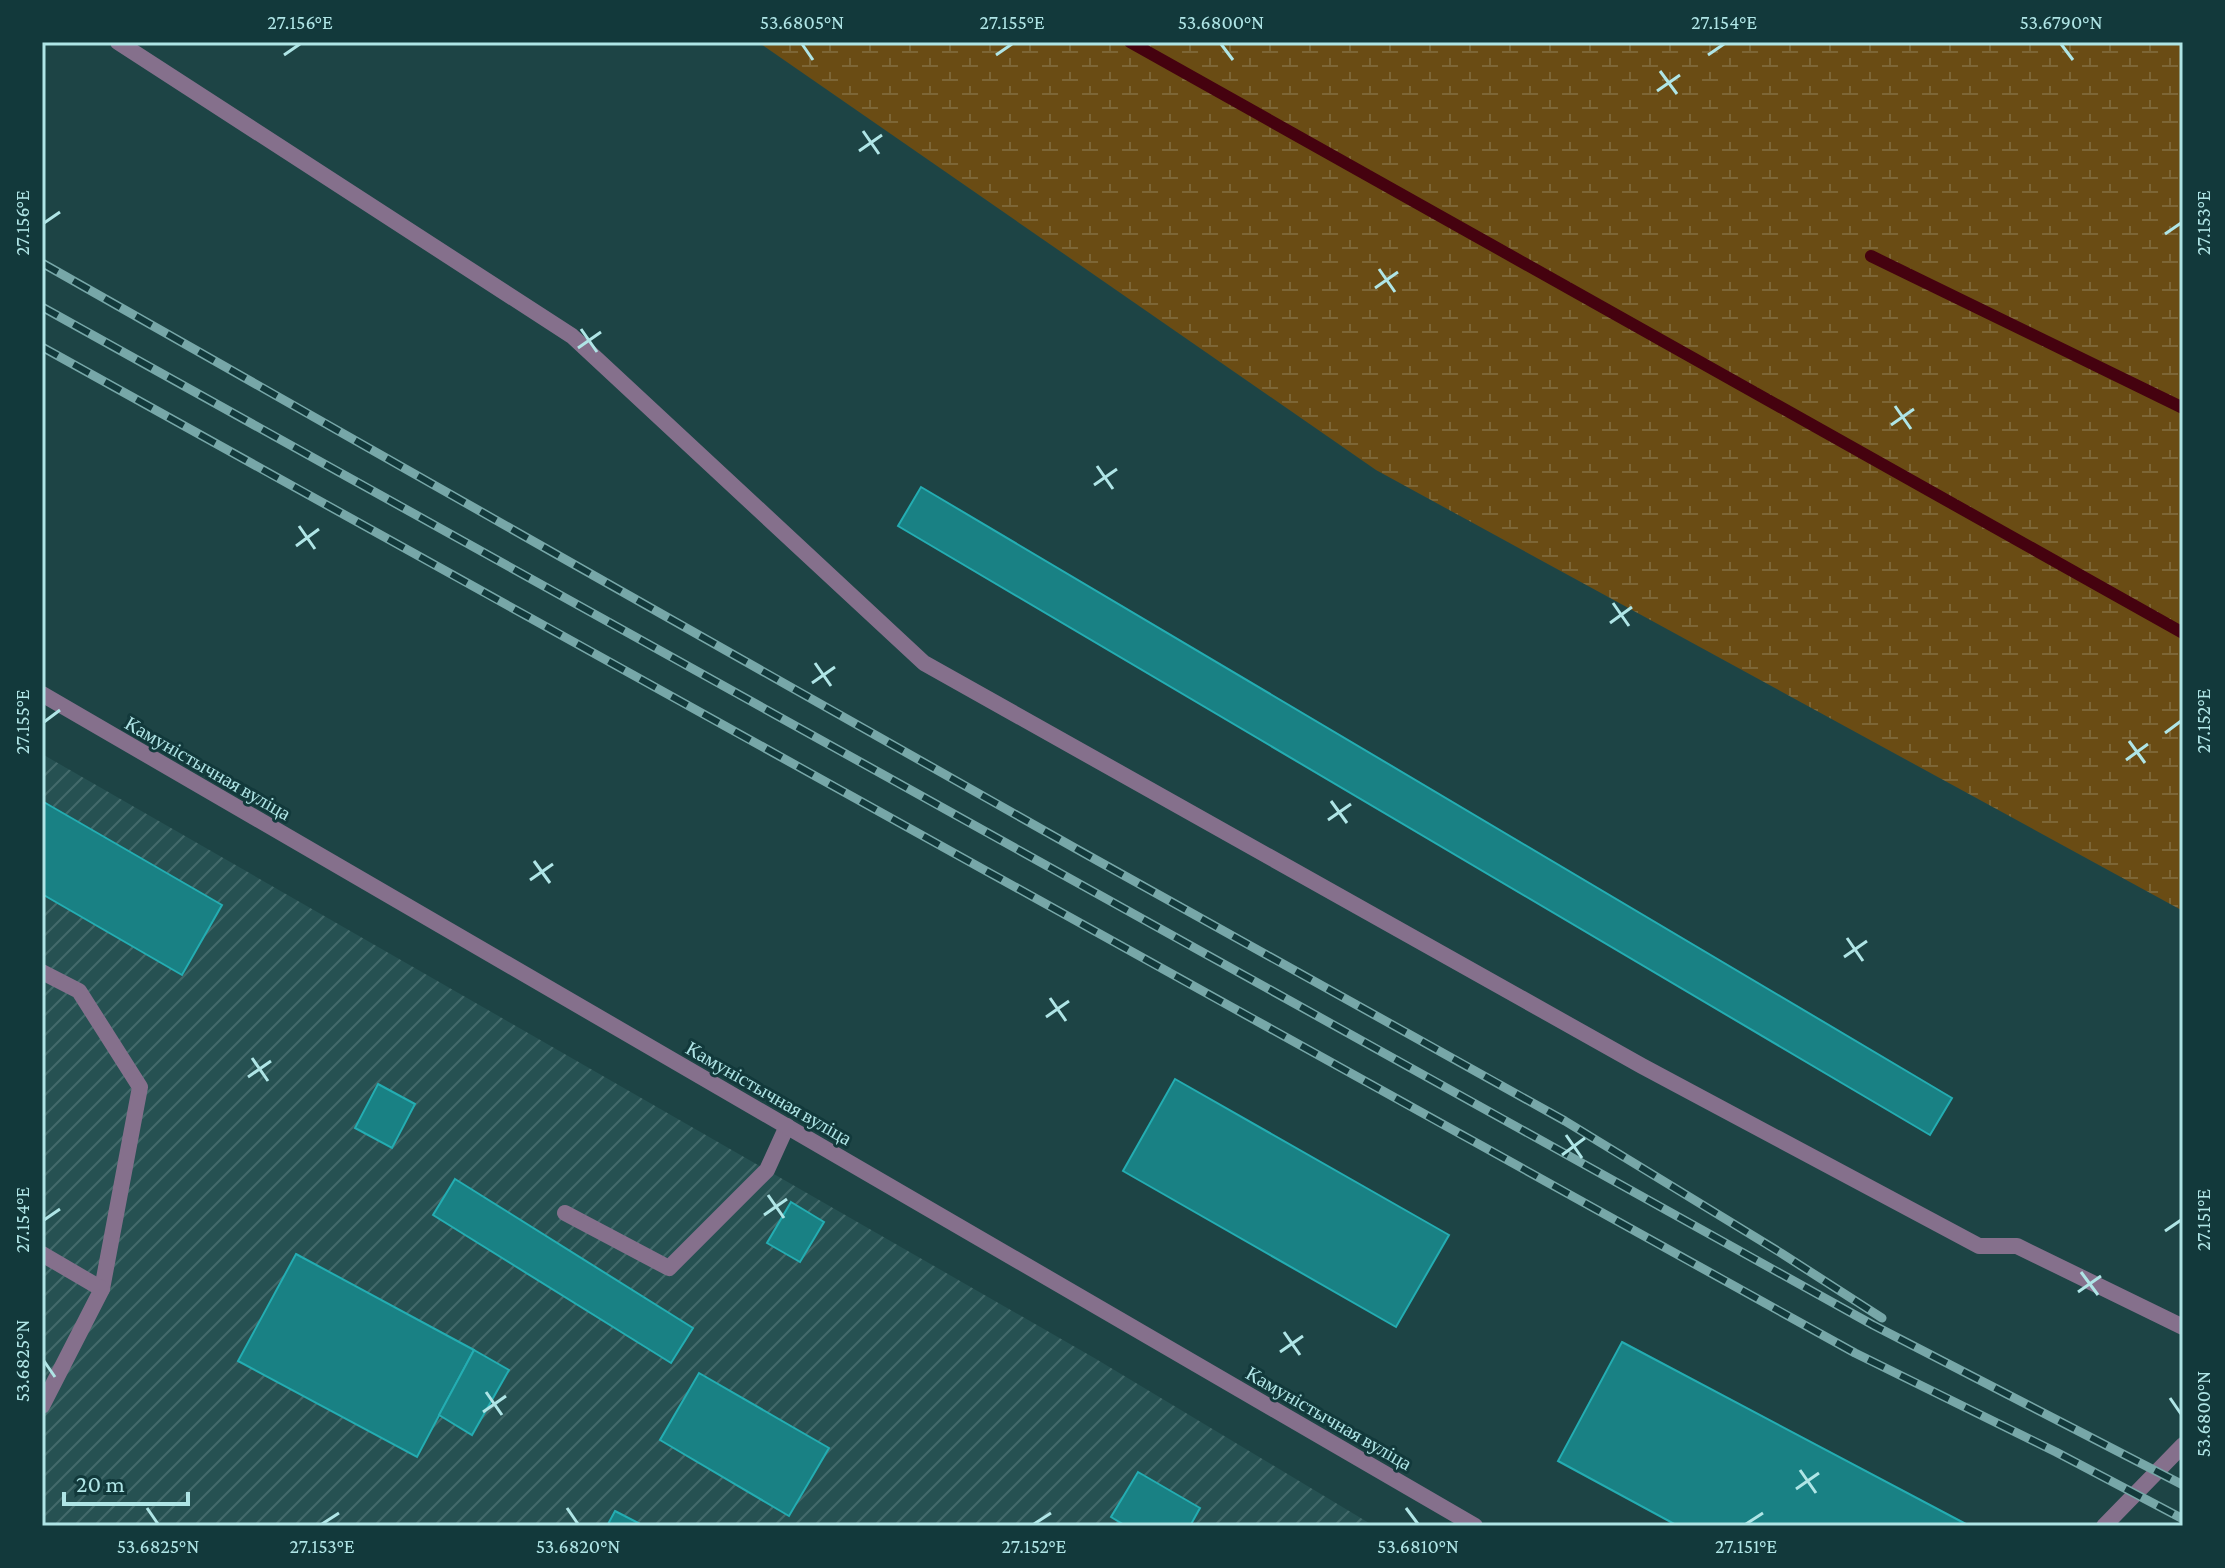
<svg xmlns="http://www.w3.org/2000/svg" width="2225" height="1568" viewBox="0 0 2225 1568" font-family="'Crimson Pro',serif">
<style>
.industrial{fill:url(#industrial-furrows)}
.wetland{fill:url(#wetland-marsh)}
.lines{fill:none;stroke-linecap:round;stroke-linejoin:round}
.stream{stroke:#45020f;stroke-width:12}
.building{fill:#198184;stroke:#24adb2;stroke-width:2}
.service{stroke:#85708c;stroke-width:16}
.minor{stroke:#85708c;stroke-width:16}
.tertiary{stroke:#85708c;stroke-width:16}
.rail-casing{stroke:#77a7a8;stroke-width:9}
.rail{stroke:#12393b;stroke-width:6;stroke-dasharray:18;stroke-linecap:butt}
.ticks{fill:none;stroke:#afe5e6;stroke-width:3}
.labels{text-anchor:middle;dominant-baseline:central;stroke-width:6;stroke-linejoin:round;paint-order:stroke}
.street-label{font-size:20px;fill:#afe5e6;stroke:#12393b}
.neatline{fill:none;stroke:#afe5e6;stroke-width:3}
.ticks-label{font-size:20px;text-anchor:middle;fill:#afe5e6}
</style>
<defs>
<pattern id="industrial-furrows" width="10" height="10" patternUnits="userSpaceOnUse" patternTransform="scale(2)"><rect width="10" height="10" fill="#265152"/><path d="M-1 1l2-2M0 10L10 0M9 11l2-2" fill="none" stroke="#436a6b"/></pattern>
<pattern id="wetland-marsh" width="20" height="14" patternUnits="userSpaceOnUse" patternTransform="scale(2)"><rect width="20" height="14" fill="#6a4c14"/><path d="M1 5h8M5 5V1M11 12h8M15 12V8" fill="none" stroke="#7d6636"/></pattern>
</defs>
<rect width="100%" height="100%" fill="#1d4445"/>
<path class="industrial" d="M42,754L1096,1359L1374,1526H42Z"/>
<path class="wetland" d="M758,42H2183V911L1376,470Z"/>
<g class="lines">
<g class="stream">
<path d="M1130,42L2183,633"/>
<path d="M1871,256L2183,408"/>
</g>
</g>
<g class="building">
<path d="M921,487L1952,1098L1930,1135L898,526Z"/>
<path d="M42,801L222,905L182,975L42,894Z"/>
<path d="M1175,1079L1449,1235L1396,1327L1123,1171Z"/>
<path d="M378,1084L415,1104L392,1148L355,1128Z"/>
<path d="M455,1179L693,1328L671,1363L433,1215Z"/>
<path d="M791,1202L824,1222L800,1262L767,1243Z"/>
<path d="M296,1254L474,1350L417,1457L238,1361Z"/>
<path d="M1622,1342L1966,1524L1965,1526H1678L1558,1461Z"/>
<path d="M474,1350L509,1370L472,1435L439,1415Z"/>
<path d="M699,1373L829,1448L789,1516L660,1440Z"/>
<path d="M1138,1472L1200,1508L1190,1526H1126L1111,1517Z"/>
<path d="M615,1511L644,1526H607Z"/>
</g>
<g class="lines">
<g class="service">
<path d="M118,42L572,336L924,663L1642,1066L1979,1246H2017L2183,1327"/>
<path d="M42,972L79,991L140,1087L102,1289"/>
<path d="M565,1213L669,1268L767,1170L787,1126"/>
<path d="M42,1254L102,1289L42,1406"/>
</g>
<path class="minor" d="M2104,1526L2183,1445"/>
<path class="tertiary" d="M42,694L1475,1526"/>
<g class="rail-casing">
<g id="rail">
<path d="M42,263L1073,847L1565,1121L1781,1253L1882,1318"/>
<path d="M42,307L1873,1325L2183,1485"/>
<path d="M42,347L1855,1353L2056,1452L2183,1519"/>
</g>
</g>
<use href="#rail" class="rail"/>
</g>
<path class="ticks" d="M802,44L813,60M1221,44L1233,60M2061,44L2073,60M284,55L300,44M996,55L1012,44M1708,55L1724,44M1660,71L1677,94M1657,91L1680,75M863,131L879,154M859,151L882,135M44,223L60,212M2165,234L2181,223M1379,269L1395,292M1375,288L1398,272M581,329L597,352M578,348L601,332M1895,406L1911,429M1891,425L1914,409M1097,466L1113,489M1094,485L1117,469M299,526L315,549M296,546L319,529M1613,603L1629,626M1610,623L1632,607M815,663L831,686M812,683L835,667M44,722L60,710M2165,733L2181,721M2129,741L2145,763M2126,760L2148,744M1331,801L1347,823M1328,820L1351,804M534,861L550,883M530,880L553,864M1847,938L1863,961M1844,957L1867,941M1050,998L1066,1021M1046,1017L1069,1001M252,1058L268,1081M248,1077L271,1061M1566,1135L1582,1158M1562,1155L1585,1138M768,1195L784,1218M764,1215L787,1199M44,1220L60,1209M2165,1231L2181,1220M2081,1272L2098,1295M2078,1292L2101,1276M1284,1332L1300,1355M1280,1352L1303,1336M44,1361L55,1377M486,1392L502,1415M2170,1398L2181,1414M483,1412L506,1396M1800,1470L1816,1493M1796,1489L1819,1473M147,1508L158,1524M567,1508L578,1524M1406,1508L1418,1524M322,1524L339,1513M1034,1524L1051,1513M1746,1524L1763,1513"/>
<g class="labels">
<g class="street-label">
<text transform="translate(208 768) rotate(30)">Камуністычная вуліца</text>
<text transform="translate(769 1093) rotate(30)">Камуністычная вуліца</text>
<text transform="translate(1329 1418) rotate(30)">Камуністычная вуліца</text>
</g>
</g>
<rect width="2225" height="1568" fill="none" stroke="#12393b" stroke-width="88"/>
<path d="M64 1492v12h124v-12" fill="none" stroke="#afe5e6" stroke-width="4"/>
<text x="76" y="1492" font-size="24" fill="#afe5e6" stroke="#12393b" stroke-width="6" paint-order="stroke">20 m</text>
<rect x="44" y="44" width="2137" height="1480" class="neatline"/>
<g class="ticks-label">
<text x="300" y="29">27.156°E</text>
<text x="802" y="29">53.6805°N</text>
<text x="1012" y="29">27.155°E</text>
<text x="1221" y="29">53.6800°N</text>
<text x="1724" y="29">27.154°E</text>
<text x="2061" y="29">53.6790°N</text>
<text transform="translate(2203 223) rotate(-90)" y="7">27.153°E</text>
<text transform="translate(22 223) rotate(-90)" y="7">27.156°E</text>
<text transform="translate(2203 721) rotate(-90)" y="7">27.152°E</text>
<text transform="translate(22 722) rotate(-90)" y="7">27.155°E</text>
<text transform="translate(2203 1220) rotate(-90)" y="7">27.151°E</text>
<text transform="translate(22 1220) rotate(-90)" y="7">27.154°E</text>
<text transform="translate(22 1361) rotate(-90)" y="7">53.6825°N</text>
<text transform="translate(2203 1414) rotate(-90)" y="7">53.6800°N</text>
<text x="158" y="1553">53.6825°N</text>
<text x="322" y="1553">27.153°E</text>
<text x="578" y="1553">53.6820°N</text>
<text x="1034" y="1553">27.152°E</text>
<text x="1418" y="1553">53.6810°N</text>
<text x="1746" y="1553">27.151°E</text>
</g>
</svg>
